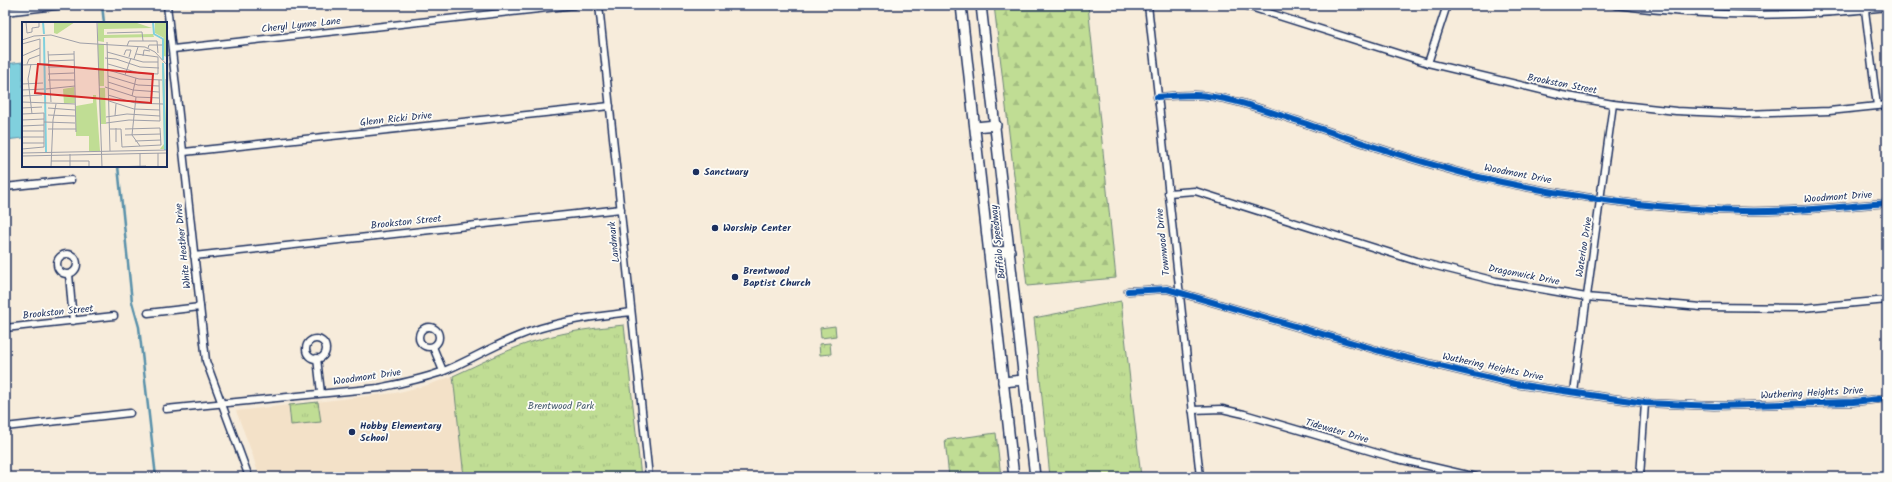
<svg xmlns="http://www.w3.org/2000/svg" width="1892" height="482" viewBox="0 0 1892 482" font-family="Kalam,sans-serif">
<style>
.built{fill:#f3e1c8}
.grass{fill:url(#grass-tufts);stroke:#6e8679}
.forest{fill:url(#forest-firs);stroke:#6e8679}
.water{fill:#80d0dd;stroke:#5890aa}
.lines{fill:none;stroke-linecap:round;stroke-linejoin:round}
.stream{stroke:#5890aa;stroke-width:2.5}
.street-casing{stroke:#1b2f5e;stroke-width:9}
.secondary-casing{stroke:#1b2f5e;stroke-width:12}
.street{stroke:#fdfcf7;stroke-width:6}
.secondary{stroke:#fdfcf7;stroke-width:9}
.cycleway-casing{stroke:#fdfcf7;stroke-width:8}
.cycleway{stroke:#0057b8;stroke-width:6}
.poi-dot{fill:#1b2f5e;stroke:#fdfcf7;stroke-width:1.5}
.labels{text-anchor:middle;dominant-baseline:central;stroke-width:3.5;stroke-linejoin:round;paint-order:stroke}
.street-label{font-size:10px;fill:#1b2f5e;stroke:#fdfcf7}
.poi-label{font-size:10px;font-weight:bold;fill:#1b2f5e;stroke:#fdfcf7;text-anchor:start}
.park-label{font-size:10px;fill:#445a6c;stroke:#fdfcf7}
.inset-river{fill:none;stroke:#80d0dd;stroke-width:2}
.inset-road{fill:none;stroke:#9fa0a9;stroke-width:1}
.view{fill:#d62828;fill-opacity:0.15;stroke:#d62828;stroke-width:2}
.inset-edge{fill:none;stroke:#1b2f5e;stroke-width:2}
</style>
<defs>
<pattern id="grass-tufts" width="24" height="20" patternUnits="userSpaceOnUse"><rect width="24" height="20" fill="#c0dd94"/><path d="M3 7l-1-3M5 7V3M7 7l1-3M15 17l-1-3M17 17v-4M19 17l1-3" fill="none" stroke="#a4be82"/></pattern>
<pattern id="forest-firs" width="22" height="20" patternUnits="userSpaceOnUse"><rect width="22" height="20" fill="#c0dd94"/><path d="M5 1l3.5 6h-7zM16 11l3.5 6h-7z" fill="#a4be82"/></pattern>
</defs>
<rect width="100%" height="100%" fill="#f7ecdb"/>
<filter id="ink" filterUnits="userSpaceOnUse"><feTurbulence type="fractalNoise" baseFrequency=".025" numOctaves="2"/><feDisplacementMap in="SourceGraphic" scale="8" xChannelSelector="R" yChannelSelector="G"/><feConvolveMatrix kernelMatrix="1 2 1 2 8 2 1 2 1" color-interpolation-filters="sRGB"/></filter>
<g filter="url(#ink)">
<path class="built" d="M453,376L464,477H259L252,453L236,411L395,393L428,385Z"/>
<g class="grass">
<path d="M1121,301L1141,477H1050L1034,318Z"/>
<path d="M624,325L641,477H464L453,376C482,363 511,347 542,339C568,331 596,328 624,325Z"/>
<path d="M835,326L836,336L821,338L820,328Z"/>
<path d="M830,343L831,354L820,355L819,344Z"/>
<path d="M318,402L321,422L291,425L289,405Z"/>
</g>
<g class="forest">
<path d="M994,5H1088L1116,278L1027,286Z"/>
<path d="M996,433L1001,477H949L945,440Z"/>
</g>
<path class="water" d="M23,62V138L5,140V64Z"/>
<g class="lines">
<g class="stream">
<path d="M102,5L104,23"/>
<path d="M118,166L132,302L139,327L156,477"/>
</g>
<g class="street-casing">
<g id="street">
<path d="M167,5L206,361L249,477"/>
<path d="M599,5L649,477"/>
<path d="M1148,5L1200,477"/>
<path d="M1244,5L1428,63L1562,95L1613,104L1676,111L1745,114L1829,111L1887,105"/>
<path d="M1615,5C1706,17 1796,18 1887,7"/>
<path d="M1865,10L1877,106"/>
<path d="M5,12L64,5"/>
<path d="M173,49L575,5"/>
<path d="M1428,63L1447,5"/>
<path d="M1157,97C1169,96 1182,95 1194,95C1229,96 1263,110 1295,120C1354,140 1414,161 1474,176C1561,196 1652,209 1741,211C1790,212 1839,207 1887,203"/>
<path d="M184,152L610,106"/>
<path d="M5,187L71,180"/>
<path d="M1168,193L1195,191L1416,261L1496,281L1586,297L1701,307L1803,308L1887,300"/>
<circle cx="67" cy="264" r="10"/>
<path d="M194,256L621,209"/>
<path d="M69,274L73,321"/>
<path d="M1128,291L1167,289L1394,355L1515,384L1645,403L1714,406L1853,402L1887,398"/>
<path d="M148,313L200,307"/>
<circle cx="429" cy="337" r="10"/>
<path d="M5,328L114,316"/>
<circle cx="316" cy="349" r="10"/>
<path d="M433,347L443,371"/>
<path d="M317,358L321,393"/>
<path d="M1574,392L1613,104"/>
<path d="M166,409L379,388C401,383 423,379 444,371C468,361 491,347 516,337C553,321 592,317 631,312"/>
<path d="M1192,410L1222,409L1244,414L1394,458L1476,477"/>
<path d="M5,427L130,413"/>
<path d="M1640,477L1645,403"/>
</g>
</g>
<g class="secondary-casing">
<g id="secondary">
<path d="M961,5L1014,477"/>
<path d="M981,5L1035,477"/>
<path d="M975,127L996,125"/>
<path d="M989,253L1010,251"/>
<path d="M1003,382L1024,380"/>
</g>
</g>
<use href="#street" class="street"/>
<use href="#secondary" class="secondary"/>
<g class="cycleway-casing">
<g id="cycleway">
<path d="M1157,97C1169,96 1182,95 1194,95C1229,96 1263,110 1295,120C1354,140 1414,161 1474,176C1561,196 1652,209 1741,211C1790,212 1839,207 1887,203"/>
<path d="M1128,291L1167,289L1394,355L1515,384L1645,403L1714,406L1853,402L1887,398"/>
</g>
</g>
<use href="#cycleway" class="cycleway"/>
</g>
</g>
<g class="poi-dot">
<circle cx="696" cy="172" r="4"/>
<circle cx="715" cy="228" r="4"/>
<circle cx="735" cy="277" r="4"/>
<circle cx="352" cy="432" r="4"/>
</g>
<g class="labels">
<g class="street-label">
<text transform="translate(301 25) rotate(-6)">Cheryl Lynne Lane</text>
<text transform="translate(1562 84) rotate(11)">Brookston Street</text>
<text transform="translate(396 119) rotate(-6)">Glenn Ricki Drive</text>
<text transform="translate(1518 174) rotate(11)">Woodmont Drive</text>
<text transform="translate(1838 197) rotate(-4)">Woodmont Drive</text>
<text transform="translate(406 222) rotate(-6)">Brookston Street</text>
<text transform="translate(614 242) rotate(-96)">Landmark</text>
<text transform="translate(998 242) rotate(-96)">Buffalo Speedway</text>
<text transform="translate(1163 242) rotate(-96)">Townwood Drive</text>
<text transform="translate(183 246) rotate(-96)">White Heather Drive</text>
<text transform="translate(1584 247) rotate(-81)">Waterloo Drive</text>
<text transform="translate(1524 275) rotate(11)">Dragonwick Drive</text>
<text transform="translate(58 312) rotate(-6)">Brookston Street</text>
<text transform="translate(1493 367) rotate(12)">Wuthering Heights Drive</text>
<text transform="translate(367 377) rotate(-8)">Woodmont Drive</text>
<text transform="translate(1812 393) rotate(-3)">Wuthering Heights Drive</text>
<text transform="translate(1337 431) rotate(16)">Tidewater Drive</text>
</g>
<g class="poi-label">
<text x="704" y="172">Sanctuary</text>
<text x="723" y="228">Worship Center</text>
<text x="743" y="271">Brentwood<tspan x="743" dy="12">Baptist Church</tspan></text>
<text x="360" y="426">Hobby Elementary<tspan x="360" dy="12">School</tspan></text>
</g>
<g class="park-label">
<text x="561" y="406">Brentwood Park</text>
</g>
</g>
<g transform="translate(22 22)">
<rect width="145" height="145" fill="#f7ecdb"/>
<path d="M133,0H145V35L142,34V16L133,11ZM140,40L142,42L145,127H138L142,122ZM52,65L53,81L42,82L41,67ZM77,66H83L84,102H78Z" fill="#c0dd94"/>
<path d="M32,0H53L35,12L32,11ZM76,0H112L130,6L82,7V13L131,12L132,15L82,16V20L76,19ZM76,22H82V64H77ZM71,73H74L78,129H67V114H54V84L71,81Z" fill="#c0dd94"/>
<path class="inset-river" d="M21,0L22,12M131,0L132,12L141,17V38M22,15L24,130M141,41L143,128"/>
<path class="inset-road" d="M4,0L5,11L10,10V6L17,5V0M75,0L80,145M85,11L120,10L121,19M0,18L12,14L29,13L58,21L123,25L133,30L145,43M85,20L88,129M0,22L18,17V42M105,24L107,19H135L136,31M126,26L127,23H140M26,29L29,80M52,29L54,110M85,30L121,40H136M26,33L52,32M102,33L104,28H109L107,35M0,34L18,26M121,34L122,28L128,29M83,36L94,37L118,45L137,46M112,37L116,25M26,39L52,38M5,42L7,37L18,33M9,42L6,57L10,92M86,42L117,51L136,52V35L114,32M0,43L26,42M26,45H52M86,48L117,57L140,58M26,52L52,51M103,53L109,36M86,54L116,63L137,64M144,57L145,105M26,58H53M86,60L111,68L137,70M0,62L21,61M83,65L114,75L138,76M24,67L53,64M0,68L22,67M86,73L113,81L141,82M0,74L20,73M110,74L114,56M114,75L110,113L118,124M87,79L112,87L138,88M0,80L53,82M0,86L20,85M26,86L53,88M0,92L22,91V125L0,127M26,93L53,94M93,94L94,82M84,95L105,92L138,94M0,98L22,97M22,100L53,101M84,101L107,98L138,99L137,58M0,104L22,103M94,106V120M26,107H54M88,107H99L100,125L139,123L138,106L103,107M0,109H22M103,113L139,112M0,115H22M113,119L139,118M0,121H22M0,131L145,128M136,131V145M48,132V145M0,134L145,131M29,139H67V145M29,145L31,98L34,82M88,145L124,144M118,145V131"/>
<path class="view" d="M16,42L131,52L129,81L13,71Z"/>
<rect width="145" height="145" class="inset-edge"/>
</g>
<rect width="1892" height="482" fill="none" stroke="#fdfcf7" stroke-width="20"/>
<rect x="10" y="10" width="1872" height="462" fill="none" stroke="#1b2f5e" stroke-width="1.5" filter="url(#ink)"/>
</svg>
